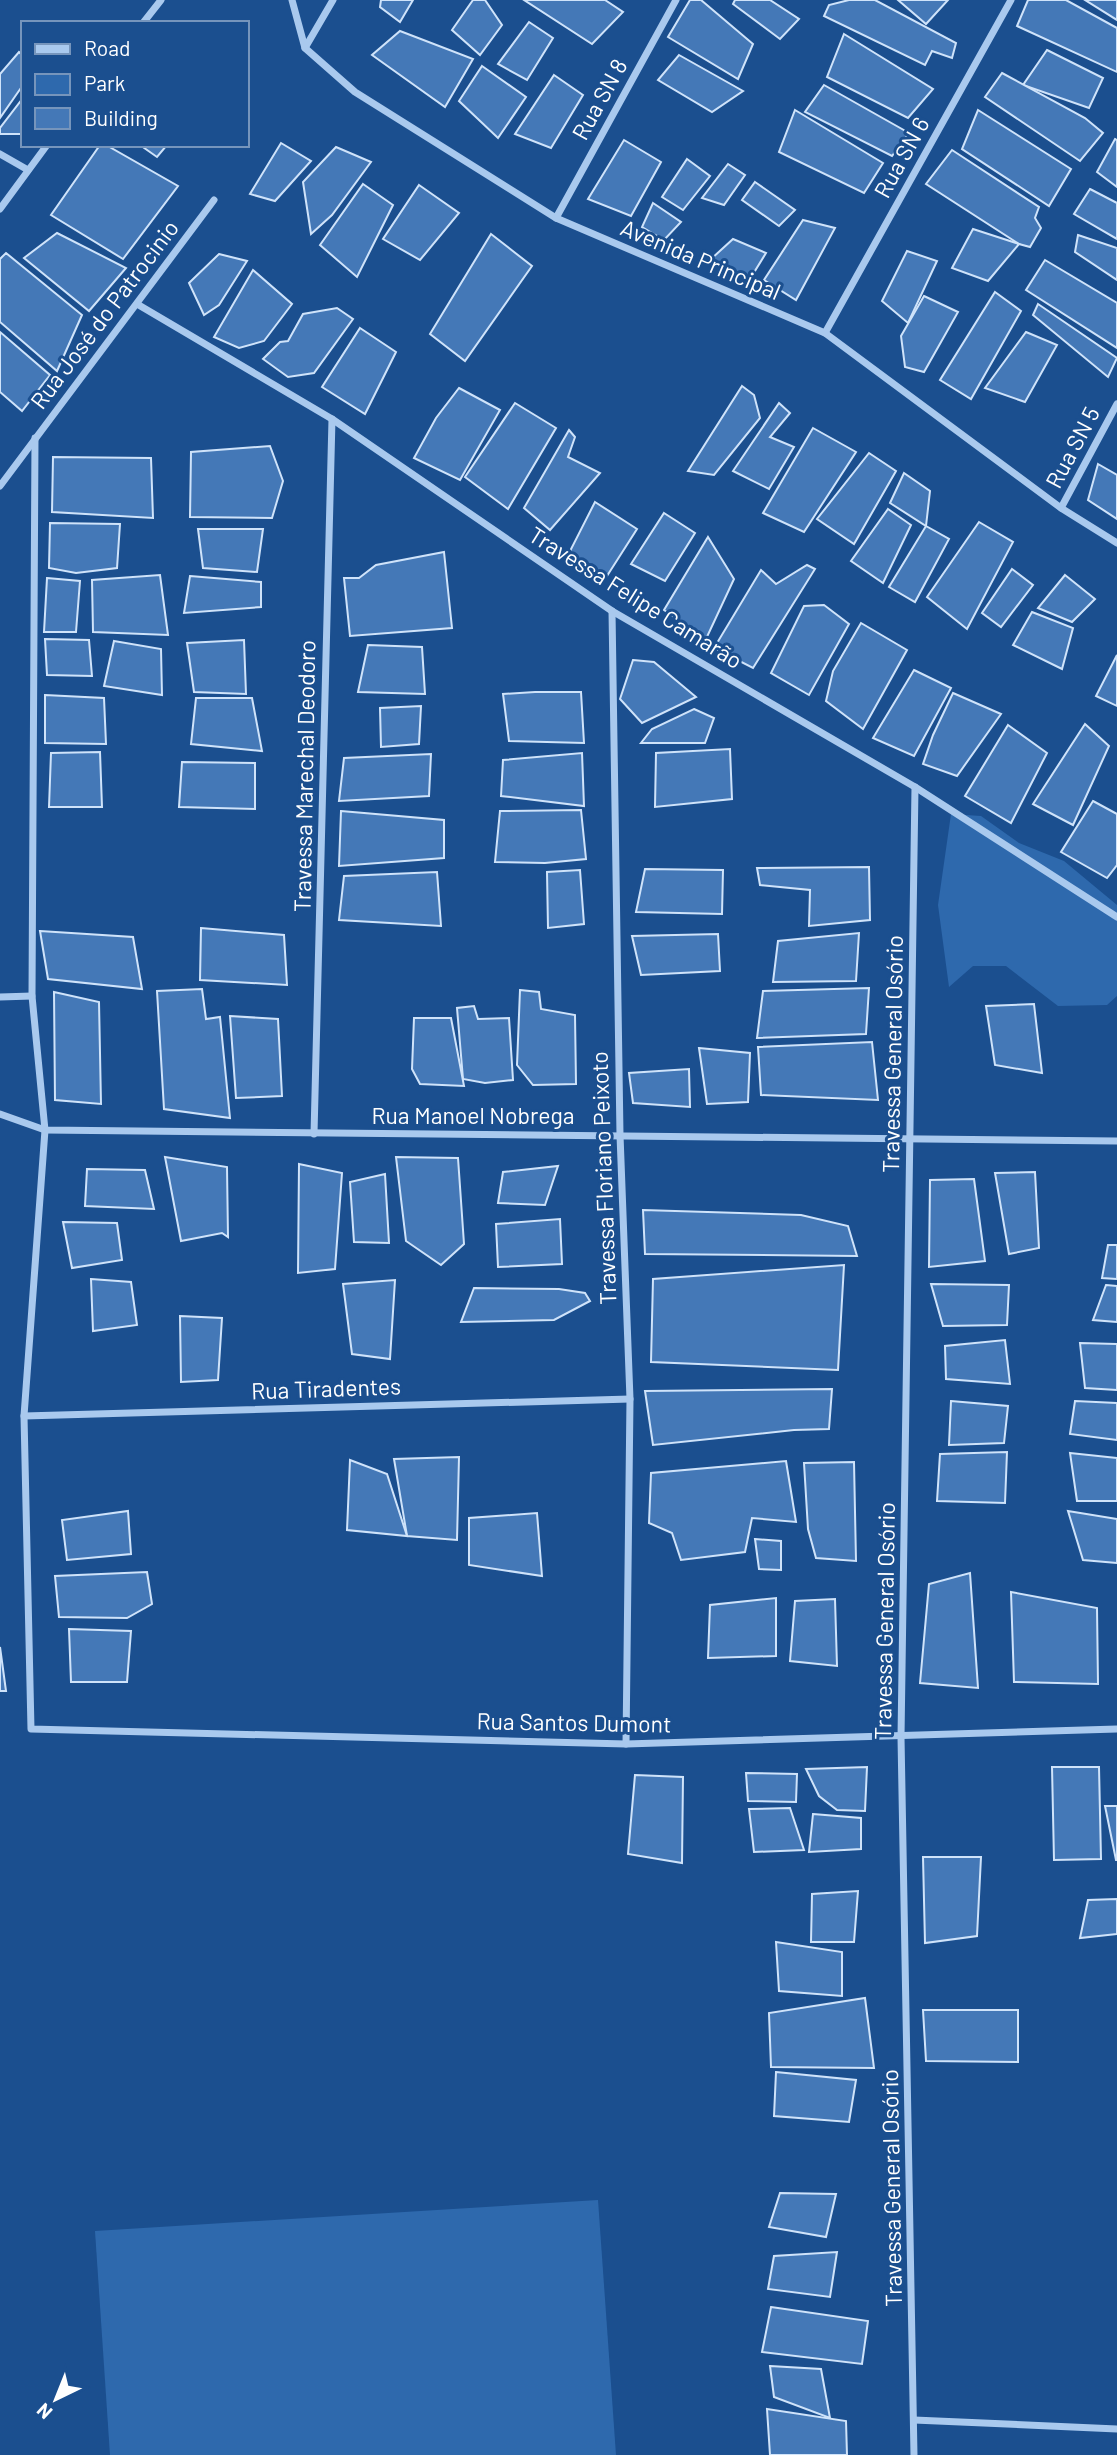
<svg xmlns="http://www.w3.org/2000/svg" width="1117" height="2455" viewBox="0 0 1117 2455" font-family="Barlow,sans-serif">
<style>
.green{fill:#2e69ad}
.building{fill:#4478b7;stroke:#cfe3fa;stroke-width:2}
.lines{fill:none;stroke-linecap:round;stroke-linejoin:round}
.minor{stroke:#a9c9ee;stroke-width:7}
.labels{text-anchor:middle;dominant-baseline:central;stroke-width:6;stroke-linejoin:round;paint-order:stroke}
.street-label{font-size:23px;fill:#fff;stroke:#1b4f8f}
</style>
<rect width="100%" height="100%" fill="#1b4f8f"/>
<g class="green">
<path d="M951,814L981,816L1019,843L1064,861L1117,905V996L1107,1005L1058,1006L1006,966H973L949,987L938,905Z"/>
<path d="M598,2200L616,2455H110L95,2231Z"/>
</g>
<g class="building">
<path d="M381,0H413L400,22L380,7Z"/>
<path d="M473,0H485L502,25L480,55L452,30Z"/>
<path d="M524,0H605L623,12L592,44Z"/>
<path d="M690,0H701L753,44L738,79L668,37Z"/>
<path d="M735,0H770L799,19L780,39L733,4Z"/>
<path d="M849,0H875L956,43L952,58L932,51L925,65L824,16L829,5Z"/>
<path d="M898,0H948L926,24Z"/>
<path d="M1028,0H1066L1117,28V72L1017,26Z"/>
<path d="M1085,0H1117V20Z"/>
<path d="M529,22L553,38L527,80L498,64Z"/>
<path d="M400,31L473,59L445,107L372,55Z"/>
<path d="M844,34L933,89L908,118L827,77Z"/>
<path d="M1047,50L1103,78L1089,108L1023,85Z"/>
<path d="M19,52L23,56V85L0,118V74Z"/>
<path d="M679,55L743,91L712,112L658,80Z"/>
<path d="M482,66L526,97L498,138L459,101Z"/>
<path d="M1002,73L1085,118L1103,133L1080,161L985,97Z"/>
<path d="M554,75L583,95L551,148L515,134Z"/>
<path d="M824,85L909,133L892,156L805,112Z"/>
<path d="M23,98V134H0V128Z"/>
<path d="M795,110L883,163L864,193L779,152Z"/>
<path d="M978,110L1071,169L1049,206L962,149Z"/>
<path d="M1115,139L1117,140V187L1097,172Z"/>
<path d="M624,140L661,162L631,216L588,199Z"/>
<path d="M281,143L311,161L275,201L250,194Z"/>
<path d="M100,145H106L178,186L123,259L51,215Z"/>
<path d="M140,145H167L157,157Z"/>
<path d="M336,147L371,162L332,215L311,234L303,182Z"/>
<path d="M952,150L1039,207L1035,218L1041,228L1030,247L1019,244L926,184Z"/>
<path d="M687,159L710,176L683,210L662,197Z"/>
<path d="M728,164L745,175L724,205L702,198Z"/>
<path d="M755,182L795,210L779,226L742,200Z"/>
<path d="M363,184L393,205L357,277L320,245Z"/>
<path d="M419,185L459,213L420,260L383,239Z"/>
<path d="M1090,189L1117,203V239L1074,214Z"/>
<path d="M653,203L681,222L664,240L642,227Z"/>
<path d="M803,220L835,228L796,300L764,280Z"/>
<path d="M973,229L1019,244L988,281L952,268Z"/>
<path d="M57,233L126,268L89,311L24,258Z"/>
<path d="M491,234L532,266L465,361L430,334Z"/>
<path d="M1078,235L1117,248V280L1075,252Z"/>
<path d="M733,239L766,253L750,279L710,260Z"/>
<path d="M907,251L937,261L908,323L882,301Z"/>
<path d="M6,253L82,315L57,371L0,322V259Z"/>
<path d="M219,254L247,261L219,305L204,315L189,283Z"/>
<path d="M1045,260L1117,303V348L1026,290Z"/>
<path d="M253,270L292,304L264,341L239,348L214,337Z"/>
<path d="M995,292L1021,311L971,399L940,380Z"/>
<path d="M924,296L958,312L924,372L905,367L901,336Z"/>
<path d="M1038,304L1117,358L1108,377L1033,315Z"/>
<path d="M337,308L353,319L314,373L288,377L263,359L280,342L288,341L303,314Z"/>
<path d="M360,328L396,352L365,414L322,387Z"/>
<path d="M0,332L50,375L22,411L0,392Z"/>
<path d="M1026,332L1057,345L1025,402L985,388Z"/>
<path d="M742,386L754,395L760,418L714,475L688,471Z"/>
<path d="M459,388L500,410L460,480L414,458L436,418Z"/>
<path d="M515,403L556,428L508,509L465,477Z"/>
<path d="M779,403L790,413L770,437L794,447L769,489L733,471Z"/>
<path d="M813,428L856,452L804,532L763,513Z"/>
<path d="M569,430L575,437L568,457L600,473L550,530L524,508Z"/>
<path d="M270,446L283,481L272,518L190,517L191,452Z"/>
<path d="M869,453L896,471L854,544L817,519Z"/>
<path d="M53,457L151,458L153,518L52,512Z"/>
<path d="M1098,464L1117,475V519L1088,500Z"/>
<path d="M904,473L930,491L926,526L890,503Z"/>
<path d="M595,502L637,529L607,576L568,555Z"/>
<path d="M888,509L911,525L883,583L851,561Z"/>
<path d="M664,513L695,533L665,581L631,564Z"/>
<path d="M979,522L1013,542L967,629L927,597Z"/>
<path d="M50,523L120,524L117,568L76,573L49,568Z"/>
<path d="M926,526L949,539L915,602L889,587Z"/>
<path d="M198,529H263L257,572L203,568Z"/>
<path d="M708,537L734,579L706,639L664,610Z"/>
<path d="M444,552L452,628L350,636L344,578H359L376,565Z"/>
<path d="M807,565L815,569L753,668L714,648L761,570L776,584Z"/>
<path d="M1012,569L1033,585L1001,627L982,613Z"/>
<path d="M160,575L168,635L93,632L92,580Z"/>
<path d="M1065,575L1095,599L1072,622L1038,608Z"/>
<path d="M190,576L261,582V607L184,613Z"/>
<path d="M47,578L80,581L76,632H44Z"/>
<path d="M824,605L849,624L809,695L771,673L804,606Z"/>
<path d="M1032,612L1073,628L1062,669L1013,645Z"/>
<path d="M861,623L907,650L863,729L826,701L833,671Z"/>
<path d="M45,639L89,640L92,676L47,675Z"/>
<path d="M244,640L246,694L194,692L187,643Z"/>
<path d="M114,641L161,649L162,695L104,686Z"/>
<path d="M368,645L422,647L425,694L358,692Z"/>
<path d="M1117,655V706L1096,696Z"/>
<path d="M633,660L654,662L696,697L642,723L620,699Z"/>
<path d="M914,670L951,688L914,756L873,738Z"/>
<path d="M535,692H581L584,743L509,741L503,694Z"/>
<path d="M953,693L1001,714L957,776L923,764L933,735Z"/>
<path d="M45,695L104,698L106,744L45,743Z"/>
<path d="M196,698H252L262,751L191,744Z"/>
<path d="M421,706L419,744L381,747L380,708Z"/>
<path d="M694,709L714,718L705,743H641L652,729Z"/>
<path d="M1085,724L1109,746L1073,825L1033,804Z"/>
<path d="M1008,725L1047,753L1011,823L965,796Z"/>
<path d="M730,749L732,799L655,807L656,753Z"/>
<path d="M100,752L102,807H49L51,753Z"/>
<path d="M582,753L584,806L501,796L503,760Z"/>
<path d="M431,754L429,796L339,801L344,758Z"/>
<path d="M182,762L255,763V809L179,807Z"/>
<path d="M1093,801L1117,814V865L1107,878L1061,852Z"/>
<path d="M581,810L586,859L545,863L495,862L500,811Z"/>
<path d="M341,811L444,820V858L339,866Z"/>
<path d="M869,867L870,920L809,926L810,890L760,885L757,868Z"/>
<path d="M645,869L723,870L722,914L636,912Z"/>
<path d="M580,870L584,924L548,928L547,872Z"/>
<path d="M437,872L441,926L339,920L344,876Z"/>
<path d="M201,928L284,935L287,985L200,980Z"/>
<path d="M40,931L133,937L142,989L48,979Z"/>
<path d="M859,933L856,981L773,982L778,941Z"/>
<path d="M718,934L720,971L641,975L632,936Z"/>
<path d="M869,988L866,1034L757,1038L763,991Z"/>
<path d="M202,989L206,1019L220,1017L230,1118L164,1109L157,991Z"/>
<path d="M520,990L539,992L541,1009L575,1015L576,1084L533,1085L517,1065Z"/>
<path d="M54,992L99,1002L101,1104L55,1100Z"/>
<path d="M1034,1004L1042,1073L995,1065L986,1006Z"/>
<path d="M474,1006L478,1019L509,1018L513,1080L485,1083L463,1079L457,1008Z"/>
<path d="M230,1016L278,1019L282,1096L236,1098Z"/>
<path d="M414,1018H451L464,1086L420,1084L412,1069Z"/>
<path d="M872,1042L878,1100L761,1095L758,1047Z"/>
<path d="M699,1048L750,1053L748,1102L707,1104Z"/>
<path d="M689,1069L690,1107L633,1103L629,1073Z"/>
<path d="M165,1157L227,1167L228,1237L222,1233L181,1241Z"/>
<path d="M396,1157L458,1158L464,1244L441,1265L406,1241Z"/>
<path d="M299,1164L342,1173L335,1269L298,1273Z"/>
<path d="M558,1166L545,1205L498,1203L503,1172Z"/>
<path d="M87,1169L145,1170L154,1209L85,1206Z"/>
<path d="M1035,1172L1039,1248L1009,1254L995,1173Z"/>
<path d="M385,1174L389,1243L354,1242L350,1182Z"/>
<path d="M974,1179L985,1261L929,1267L930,1180Z"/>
<path d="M643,1210L801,1215L848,1226L857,1256L645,1254Z"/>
<path d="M560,1219L562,1264L498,1267L496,1224Z"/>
<path d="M63,1222L117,1223L122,1260L72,1268Z"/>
<path d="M1108,1245H1117V1279L1102,1278Z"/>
<path d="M844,1265L838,1370L651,1362L653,1279Z"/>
<path d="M91,1279L131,1282L137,1325L93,1331Z"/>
<path d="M395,1280L390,1359L352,1354L343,1284Z"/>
<path d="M931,1284L1009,1285L1007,1325L943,1326Z"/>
<path d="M1106,1285L1117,1286V1322L1093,1320Z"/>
<path d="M474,1288L559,1289L585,1293L590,1301L554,1320L461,1322Z"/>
<path d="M180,1316L222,1318L218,1380L181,1382Z"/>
<path d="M1005,1340L1010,1384L946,1379L945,1346Z"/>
<path d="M1080,1343L1117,1344V1390L1085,1388Z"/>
<path d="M832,1389L829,1429L794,1430L653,1445L645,1391Z"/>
<path d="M951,1401L1008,1406L1004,1443L949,1445Z"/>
<path d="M1075,1401L1117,1403V1440L1070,1434Z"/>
<path d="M1007,1452L1005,1503L937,1501L940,1454Z"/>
<path d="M1070,1453L1117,1458V1501H1077Z"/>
<path d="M459,1457L457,1540L407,1536L394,1459Z"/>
<path d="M350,1460L387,1474L407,1536L347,1530Z"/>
<path d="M786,1461L796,1522L752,1518L745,1552L681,1560L672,1533L649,1523L651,1473Z"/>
<path d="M854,1462L856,1561L816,1558L808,1529L804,1463Z"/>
<path d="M128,1511L131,1554L67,1560L62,1520Z"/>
<path d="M1068,1511L1117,1519V1563L1083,1560Z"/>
<path d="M537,1513L542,1576L469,1565V1518Z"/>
<path d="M755,1539L781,1541V1570L759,1569Z"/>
<path d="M147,1572L152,1604L127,1618L59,1617L55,1576Z"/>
<path d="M970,1573L978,1688L920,1683L929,1584Z"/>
<path d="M1011,1592L1097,1608L1098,1684L1014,1682Z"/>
<path d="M776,1598V1656L708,1658L710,1605Z"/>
<path d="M835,1599L837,1666L790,1661L795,1601Z"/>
<path d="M69,1629L131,1631L127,1682H71Z"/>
<path d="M0,1647L6,1691H0Z"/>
<path d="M867,1767L865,1811L837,1810L819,1796L806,1769Z"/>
<path d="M1052,1767H1099L1101,1859L1054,1860Z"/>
<path d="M746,1773L797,1774L796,1802L748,1801Z"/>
<path d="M635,1775L683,1777L682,1863L628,1854Z"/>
<path d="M1105,1806H1117V1860H1116Z"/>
<path d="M790,1808L804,1850L754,1852L749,1809Z"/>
<path d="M813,1814L861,1818V1849L809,1852Z"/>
<path d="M923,1857H981L977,1936L925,1943Z"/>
<path d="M858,1891L854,1942H811L812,1894Z"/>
<path d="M1117,1899V1934L1080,1938L1088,1900Z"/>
<path d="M776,1942L842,1952V1996L779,1991Z"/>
<path d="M865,1998L874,2068L771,2067L769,2013Z"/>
<path d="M923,2010H1018V2062L926,2061Z"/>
<path d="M776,2072L856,2080L849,2122L774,2116Z"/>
<path d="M780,2193L836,2194L826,2237L769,2227Z"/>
<path d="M837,2252L830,2297L768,2289L774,2256Z"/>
<path d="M771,2307L868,2321L862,2364L762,2352Z"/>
<path d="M770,2366L821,2369L830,2418L774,2397Z"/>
<path d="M767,2409L846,2421L847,2455H770Z"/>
</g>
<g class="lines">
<g class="minor">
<path d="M292,0L305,48L355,92L556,218L825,333L1061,508L1117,543"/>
<path d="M143,23L161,0"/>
<path d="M305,48L333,0"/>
<path d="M0,154L28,170"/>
<path d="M0,209L47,145"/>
<path d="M556,218L676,0"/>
<path d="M137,304L332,419L612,611L915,787L1117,917"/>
<path d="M825,333L1011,0"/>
<path d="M35,438L32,996L45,1130L24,1416L31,1729L626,1744L1117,1729"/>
<path d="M0,486L214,200"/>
<path d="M1061,508L1117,404"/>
<path d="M612,611L620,1135L630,1399L626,1744"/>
<path d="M0,997L32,996"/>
<path d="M0,1114L45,1130L1117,1141"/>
<path d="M314,1134L332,419"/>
<path d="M24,1416L630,1399"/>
<path d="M914,2420L1117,2429"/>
<path d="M914,2455L901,1737L915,787"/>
</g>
</g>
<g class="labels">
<g class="street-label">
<text transform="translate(599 99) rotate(-61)">Rua SN 8</text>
<text transform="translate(901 157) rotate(-61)">Rua SN 6</text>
<text transform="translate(701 259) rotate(23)">Avenida Principal</text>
<text transform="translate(104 314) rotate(-53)">Rua José do Patrocinio</text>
<text transform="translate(1072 447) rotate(-62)">Rua SN 5</text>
<text transform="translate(636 597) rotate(32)">Travessa Felipe Camarão</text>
<text transform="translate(304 776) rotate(-89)">Travessa Marechal Deodoro</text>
<text transform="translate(892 1054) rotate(-89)">Travessa General Osório</text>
<text x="473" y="1115">Rua Manoel Nobrega</text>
<text transform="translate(603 1178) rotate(-92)">Travessa Floriano Peixoto</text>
<text transform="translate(326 1388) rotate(-2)">Rua Tiradentes</text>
<text transform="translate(884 1621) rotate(-89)">Travessa General Osório</text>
<text transform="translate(574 1722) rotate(1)">Rua Santos Dumont</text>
<text transform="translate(891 2188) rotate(-91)">Travessa General Osório</text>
</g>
</g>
<rect x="21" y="21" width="228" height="126" fill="#1b4f8f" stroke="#7695bc" stroke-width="2"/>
<rect x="35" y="44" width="35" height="10" fill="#a9c9ee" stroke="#7695bc" stroke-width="2"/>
<text x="84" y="56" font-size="21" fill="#ffffff">Road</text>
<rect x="35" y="74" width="35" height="21" fill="#2e69ad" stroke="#7695bc" stroke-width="2"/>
<text x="84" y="91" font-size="21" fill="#ffffff">Park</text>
<rect x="35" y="108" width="35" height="21" fill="#4478b7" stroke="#7695bc" stroke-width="2"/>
<text x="84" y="126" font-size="21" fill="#ffffff">Building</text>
<g transform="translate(56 2399) rotate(223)" stroke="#1b4f8f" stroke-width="5" paint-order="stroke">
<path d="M0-5L12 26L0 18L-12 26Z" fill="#ffffff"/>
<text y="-10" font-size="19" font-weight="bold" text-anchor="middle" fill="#ffffff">N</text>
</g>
</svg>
